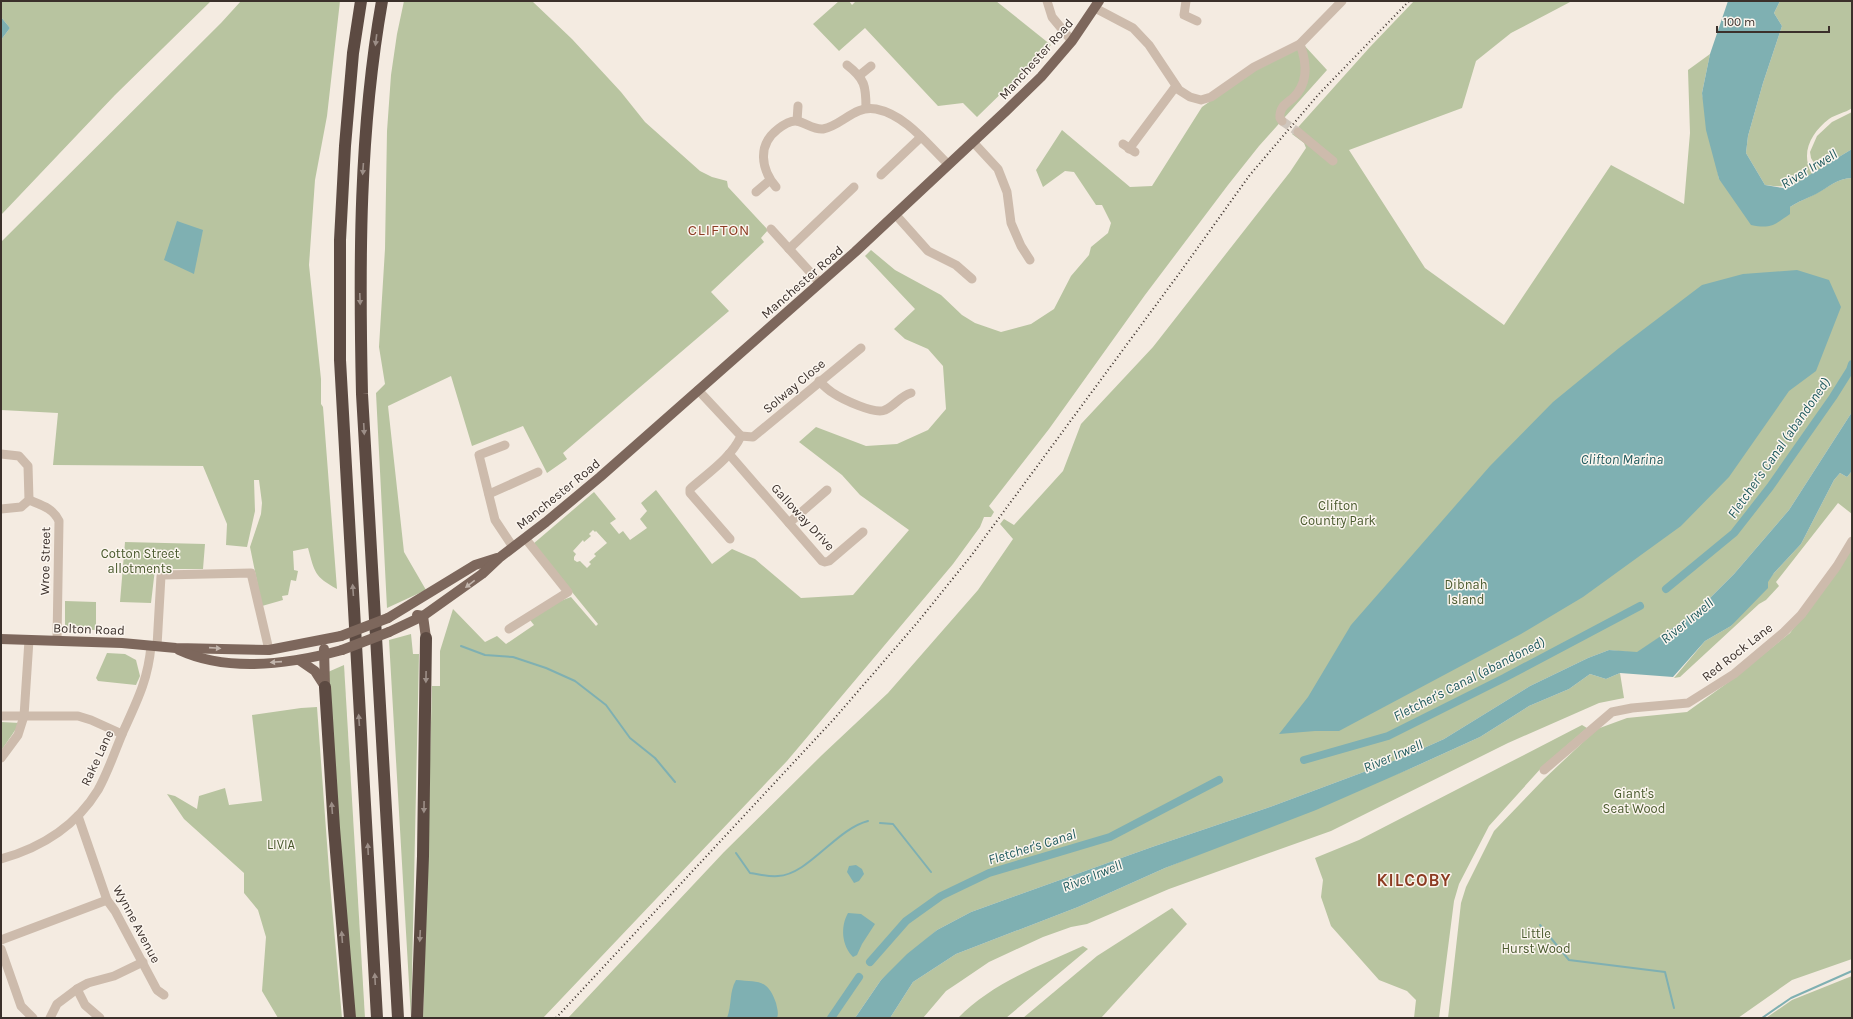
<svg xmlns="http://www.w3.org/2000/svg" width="1853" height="1019" viewBox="0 0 1853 1019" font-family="Karla,sans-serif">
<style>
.green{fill:#b8c4a0;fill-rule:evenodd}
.water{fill:#7fb0b2}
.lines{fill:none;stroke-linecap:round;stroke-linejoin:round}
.stream{stroke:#7fb0b2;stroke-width:2}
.canal{stroke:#7fb0b2;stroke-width:8}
.street-tunnel{stroke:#cfc6bd;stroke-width:9;stroke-dasharray:9 4.5;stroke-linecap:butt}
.street{stroke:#cdbbac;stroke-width:9}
.primary{stroke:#7d675c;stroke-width:10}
.highway{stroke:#5c4a42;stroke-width:12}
.rail{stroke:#3b302b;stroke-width:2;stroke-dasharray:1 3;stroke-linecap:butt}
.primary-bridge{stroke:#7d675c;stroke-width:10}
.oneway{fill:#9c8e87}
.oneway2{fill:#c2b5ac}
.labels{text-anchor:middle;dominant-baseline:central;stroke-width:3;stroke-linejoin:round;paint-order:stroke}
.street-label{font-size:13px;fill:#3b302b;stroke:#fbf5ee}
.park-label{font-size:13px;fill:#4a5a2e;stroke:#fbf5ee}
.water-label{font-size:14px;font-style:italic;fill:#1f5a5e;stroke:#fbf5ee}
.quarter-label{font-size:15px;letter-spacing:1px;fill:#8c3b22;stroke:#fbf5ee}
.district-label{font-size:17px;font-weight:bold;letter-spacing:1px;fill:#8c3b22;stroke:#fbf5ee}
</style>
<rect width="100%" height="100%" fill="#f4ebe1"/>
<g class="green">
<path d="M1,1H211L115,95L1,215V40L10,28L1,17Z"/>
<path d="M241,1H340L327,116L315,180L309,265L321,379V404L323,407L337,589C314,576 315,573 308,548L293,551L294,570L298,571L296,581L291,580L288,595L282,596L283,600L262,606L250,547L261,514L262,503L259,480H254L255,511L247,547L226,545L227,524L203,466L53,465L58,413L1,410V242L221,23Z"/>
<path d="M404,1H532L572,39L621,92L645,122L700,171L712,177L727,181L728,187L768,230L761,238L764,242L711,292L729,311L563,453L567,459L547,473L523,426L472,446L451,376L388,406L404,552L426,590L387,608L376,393L385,384L379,347L385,249L387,131L391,75L397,34Z"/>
<path d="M839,1H849L852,5L856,1H996L1051,45L977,117L963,103L938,106L865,28L839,51L813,24Z"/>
<path d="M1414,1H1572L1511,33L1476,61L1462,108L1349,150L1425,268L1504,325L1611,165L1684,204L1690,133L1688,70L1710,54L1702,93L1719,179L1790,207C1799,201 1806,199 1815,194C1828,188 1837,178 1852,178V412L1789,510L1734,574L1695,613L1637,653L1609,650L1588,658L1530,686L1444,739L1404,757L1267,808L1152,847L971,912L937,930L881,980L855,1018H568L724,852L822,755L888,693L978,590L1013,539L1000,524L1004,519L1014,525L1063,471L1081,424L1153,347L1290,172L1306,148L1304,143L1292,134L1370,47Z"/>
<path d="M1780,1H1852V108C1845,113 1836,114 1829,119C1811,133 1800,153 1812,174C1791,186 1789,188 1765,185L1746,153L1748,136L1763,83L1782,26L1774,13Z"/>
<path d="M1303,44L1327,70L1259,146L1228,185L1145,295L1049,429L989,506L994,512L991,517H984L980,527L953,564L787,761L543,1018H423L432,686H440V651L453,609L485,642L497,636L506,644L534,625L530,620L555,603L571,597L596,626L598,624L533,544L594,492L616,519L610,523L619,534L623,531L630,540L647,528L640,519L647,511L641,503L656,490L712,564L732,549L755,559L801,598L853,595L909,530L860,495L842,475L799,442L816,427L866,446L897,444L928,430L946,409L943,366L928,349L905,339L894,329L915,309L865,256L871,250L895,270L941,295L962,315L975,323L1001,332L1031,324L1054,309L1071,276L1089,255L1091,247L1108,233L1111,223L1102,205H1096L1074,172L1065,171L1043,187L1036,170L1062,130L1130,187L1152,186L1202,107L1258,67ZM593,530L595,532L596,531L607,543L594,554L596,556L589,562L591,564L587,568L580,561L577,562L574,560V557L576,554L573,551L583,540L584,542L591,536L589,534Z"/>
<path d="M1852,112V149L1818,170L1811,158L1810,152L1817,136L1832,122Z"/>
<path d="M1852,471V514L1838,503L1776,582L1779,586L1766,600L1759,604L1680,677L1674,678L1705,641L1731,626L1774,573L1801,544L1834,480L1840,473L1847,477Z"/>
<path d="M125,542L205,544L203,569H155L151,603L120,602Z"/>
<path d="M1852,547V959L1792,980L1738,1018H1448L1461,903L1466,887L1494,831L1544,779L1597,729L1627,718L1687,712L1730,681L1790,633Z"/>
<path d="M65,601L96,602V630L65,629Z"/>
<path d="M411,634L413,654H419L411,1018L389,640Z"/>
<path d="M107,653L125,654L136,660L140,676L136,685L98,681L96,678Z"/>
<path d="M344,665L365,1018H355L345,916L328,672Z"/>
<path d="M1620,673L1624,698L1599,703L1508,743L1331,831L1169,889L1087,924L1071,927L1043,937L989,962L961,981L946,991L923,1018H890L913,982L956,954L1078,907L1165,868L1414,767L1480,737L1529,706L1569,689L1590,674L1606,679Z"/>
<path d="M317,707L330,884L342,1018H278L262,991L266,937L258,910L244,893V873L184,819L167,794L175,796L197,809L199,796L225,788L229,805L262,801L252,715L301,708Z"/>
<path d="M1,722L20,723L1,751Z"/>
<path d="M1582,725L1587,728L1543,766L1489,826L1459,884L1454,901L1439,1018H1414L1416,1000L1407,991L1379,980L1331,926L1321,897L1323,880L1315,858L1359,840Z"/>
<path d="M1172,908L1187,924L1101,1018H1023L1097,956Z"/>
<path d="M1083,946L1088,949L1006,1018H958C992,983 1039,966 1083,946Z"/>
<path d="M1852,976V1018H1766L1792,1000Z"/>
</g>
<g class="water">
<path d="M1728,1H1780L1774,13L1782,26L1763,83L1748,136L1746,153L1765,185L1783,188L1793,185L1852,149V178C1837,178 1828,188 1816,194C1806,199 1799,201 1790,207V214C1774,225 1771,229 1751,225L1719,179L1706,130L1702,93L1710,54Z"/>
<path d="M1,17L10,28L1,40Z"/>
<path d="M177,221L203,230L194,274L164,260Z"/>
<path d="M1797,270L1829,280L1841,307L1816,371L1789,391L1729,477L1681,526L1583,597L1521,634L1339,731H1315L1279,734L1308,697L1351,625L1490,466L1553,402L1619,348L1702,285L1743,274Z"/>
<path d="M1852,412V471L1847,477L1840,473L1834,480L1801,544L1774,573L1768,582V588L1731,626L1705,641L1673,677L1620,673L1606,679L1590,674L1569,689L1529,706L1480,737L1414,767L1316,810L1165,868L1078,907L956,954L913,982L890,1018H855L881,980L907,954L937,930L971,912L1152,847L1267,808L1404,757L1444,739L1530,686L1588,658L1609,650L1637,652L1695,613L1734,574L1789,510Z"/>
<path d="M856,865L862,869L864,874L859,881L854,883L847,872L849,866Z"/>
<path d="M848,913L861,914L875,924L862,944L857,955L853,957C842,946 840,927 848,913Z"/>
<path d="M736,980C758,982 768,979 776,1003C777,1008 779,1013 777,1018H727C732,1005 729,992 736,980Z"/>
</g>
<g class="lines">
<g class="stream">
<path d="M461,646L485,655L513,657L546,668L575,681L606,705L630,738L655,758L675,782"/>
<path d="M880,823L893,824L931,872"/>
<path d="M736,853L750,873C759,874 769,877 778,876C808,875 836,829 868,821"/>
<path d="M1540,925L1569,960L1665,972L1674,1008"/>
<path d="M1762,1018L1791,998L1852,971"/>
</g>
<g class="canal">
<path d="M1666,589L1734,533L1770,487L1833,397L1850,370L1852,364"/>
<path d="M1304,760L1388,736L1504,678L1640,606"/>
<path d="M870,962L906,921L941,896L989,873L1110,837L1219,780"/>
<path d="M831,1018L859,977"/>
</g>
<path class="street-tunnel" d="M1282,121L1298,132"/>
<g class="street">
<path d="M1047,1L1052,17L1072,41"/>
<path d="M1186,1L1184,15L1197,21"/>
<path d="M1095,8L1133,28L1149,45L1179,90L1190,97L1201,100L1211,97L1254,67L1300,44L1342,1"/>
<path d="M847,65C865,79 866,86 866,108"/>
<path d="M860,75L871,66"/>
<path d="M797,121L798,106"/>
<path d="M1282,121L1280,118C1279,107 1286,104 1293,98C1309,83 1307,63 1300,44"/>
<path d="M1298,132L1333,161"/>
<path d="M973,142L998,169L1007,192L1011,223L1021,246L1030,260"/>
<path d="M1123,144L1135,152"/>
<path d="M1129,149L1176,86"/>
<path d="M881,175L921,137"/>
<path d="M776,187C761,169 757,145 778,129C783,125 790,120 797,121C806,123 814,130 823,129C843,125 854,105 876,109C906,115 927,144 948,164"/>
<path d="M756,192L770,180"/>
<path d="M895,214L928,251L956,265L972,279"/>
<path d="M771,229L820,283"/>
<path d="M789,249L854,187"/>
<path d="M819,381C823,385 828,390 833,393C842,399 875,415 885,410C895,406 900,396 911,393"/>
<path d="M698,390L741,436C731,458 708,473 690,489V493L730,539"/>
<path d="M741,436L753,437L861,348"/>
<path d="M505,445L479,455L495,520L513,547"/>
<path d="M1,454L19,456L28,466L29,500L21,507L1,509"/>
<path d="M729,454L822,561L825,562L829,561L863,532"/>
<path d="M489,494L538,472"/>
<path d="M29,500C41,505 53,508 59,521L57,640"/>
<path d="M789,523L827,490"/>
<path d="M509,629L568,592L525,538"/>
<path d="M157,646L161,576L163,575L251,573L269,650"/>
<path d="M1,716H78L91,720L122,734"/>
<path d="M1,758L18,735L24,716L29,640"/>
<path d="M1544,770L1612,712L1632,708L1688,703L1734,674L1784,632L1801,615L1837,566L1852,541"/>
<path d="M78,816L107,900L115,911L157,990L164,995"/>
<path d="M1,859C40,848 76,826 98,790C108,772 115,751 123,732C137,701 148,680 151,646"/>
<path d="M1,940L107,900"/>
<path d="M1,949L21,1006L33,1018"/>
<path d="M77,989L85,1005L100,1018"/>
<path d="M50,1018L57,1004L77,989L88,983L114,976L143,962"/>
</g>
<g class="primary">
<path d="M417,615L423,616L426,638"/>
<path d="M388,618L475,565L497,558"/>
<path d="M389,632L423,616L482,574L499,558L546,522L600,477L855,252L1007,110L1041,77L1072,41L1099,1"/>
<path d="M1,639L122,643L176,648L269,650L341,636"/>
<path d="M324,649L325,687"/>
<path d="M179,650C229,673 291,664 342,650"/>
<path d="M299,660L315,671L324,685"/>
</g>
<g class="highway">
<path d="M361,1L353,53L345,146L340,240V360L377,1018"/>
<path d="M382,1C359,131 359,262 362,394L398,1018"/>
<path d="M325,687L334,828L350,1018"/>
<path d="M417,1018L423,856L426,638"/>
</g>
<path class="rail" d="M556,1018L834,719L917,623L971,556L1181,271L1249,176L1318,95L1409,1"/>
<g class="primary-bridge">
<path d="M341,636L388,618"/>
<path d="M342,650L389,632"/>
</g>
</g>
<defs><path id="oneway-solid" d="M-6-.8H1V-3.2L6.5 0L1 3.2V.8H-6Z"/></defs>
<g class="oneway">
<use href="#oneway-solid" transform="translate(376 40) rotate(97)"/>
<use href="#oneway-solid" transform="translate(363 169) rotate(94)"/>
<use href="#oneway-solid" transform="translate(360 299) rotate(88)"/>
<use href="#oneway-solid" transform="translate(364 429) rotate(87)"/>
<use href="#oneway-solid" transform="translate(353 590) rotate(-94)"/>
<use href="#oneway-solid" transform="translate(426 677) rotate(91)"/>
<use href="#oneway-solid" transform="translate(359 720) rotate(-94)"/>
<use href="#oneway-solid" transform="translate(424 807) rotate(91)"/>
<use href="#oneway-solid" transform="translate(332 808) rotate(-94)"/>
<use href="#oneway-solid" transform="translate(368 849) rotate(-93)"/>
<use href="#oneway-solid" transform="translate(420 936) rotate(93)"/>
<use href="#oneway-solid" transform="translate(342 937) rotate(-94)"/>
<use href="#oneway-solid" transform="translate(375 979) rotate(-93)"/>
</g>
<g class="oneway2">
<use href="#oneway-solid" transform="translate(470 584) rotate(142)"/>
<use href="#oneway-solid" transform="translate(215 648) rotate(4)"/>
<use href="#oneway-solid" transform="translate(276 662) rotate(176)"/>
</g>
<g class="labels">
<g class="street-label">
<text transform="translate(1036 59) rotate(-48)">Manchester Road</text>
<text transform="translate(802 282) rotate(-41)">Manchester Road</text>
<text transform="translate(794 386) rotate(-40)">Solway Close</text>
<text transform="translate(558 494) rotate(-39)">Manchester Road</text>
<text transform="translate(803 517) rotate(47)">Galloway Drive</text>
<text transform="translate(45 561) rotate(-89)">Wroe Street</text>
<text transform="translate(89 629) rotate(2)">Bolton Road</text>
<text transform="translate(1737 652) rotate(-38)">Red Rock Lane</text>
<text transform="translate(97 758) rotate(-65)">Rake Lane</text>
<text transform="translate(137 924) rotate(62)">Wynne Avenue</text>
</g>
<g class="park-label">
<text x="1338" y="505">Clifton<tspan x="1338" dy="15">Country Park</tspan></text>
<text x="140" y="553">Cotton Street<tspan x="140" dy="15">allotments</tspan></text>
<text x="1466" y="584">Dibnah<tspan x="1466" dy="15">Island</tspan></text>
<text x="1634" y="793">Giant's<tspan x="1634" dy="15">Seat Wood</tspan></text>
<text x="281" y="844">LIVIA</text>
<text x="1536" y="933">Little<tspan x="1536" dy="15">Hurst Wood</tspan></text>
</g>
<g class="water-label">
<text transform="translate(1809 169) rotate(-31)">River Irwell</text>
<text transform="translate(1779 448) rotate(-55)">Fletcher's Canal (abandoned)</text>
<text x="1622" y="459">Clifton Marina</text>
<text transform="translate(1687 621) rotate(-39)">River Irwell</text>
<text transform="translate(1469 679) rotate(-27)">Fletcher's Canal (abandoned)</text>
<text transform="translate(1393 756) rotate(-23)">River Irwell</text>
<text transform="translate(1032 847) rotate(-17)">Fletcher's Canal</text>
<text transform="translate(1092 876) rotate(-22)">River Irwell</text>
</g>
<g class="quarter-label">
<text x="719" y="230">CLIFTON</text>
</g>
<g class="district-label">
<text x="1414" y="880">KILCOBY</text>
</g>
</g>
<rect width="1853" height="1019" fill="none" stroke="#3b302b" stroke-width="4"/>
<path d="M1717 26v6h112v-6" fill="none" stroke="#3b302b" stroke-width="2"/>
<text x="1723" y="26" font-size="12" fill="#3b302b" stroke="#fbf5ee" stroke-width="3" paint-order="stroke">100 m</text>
</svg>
